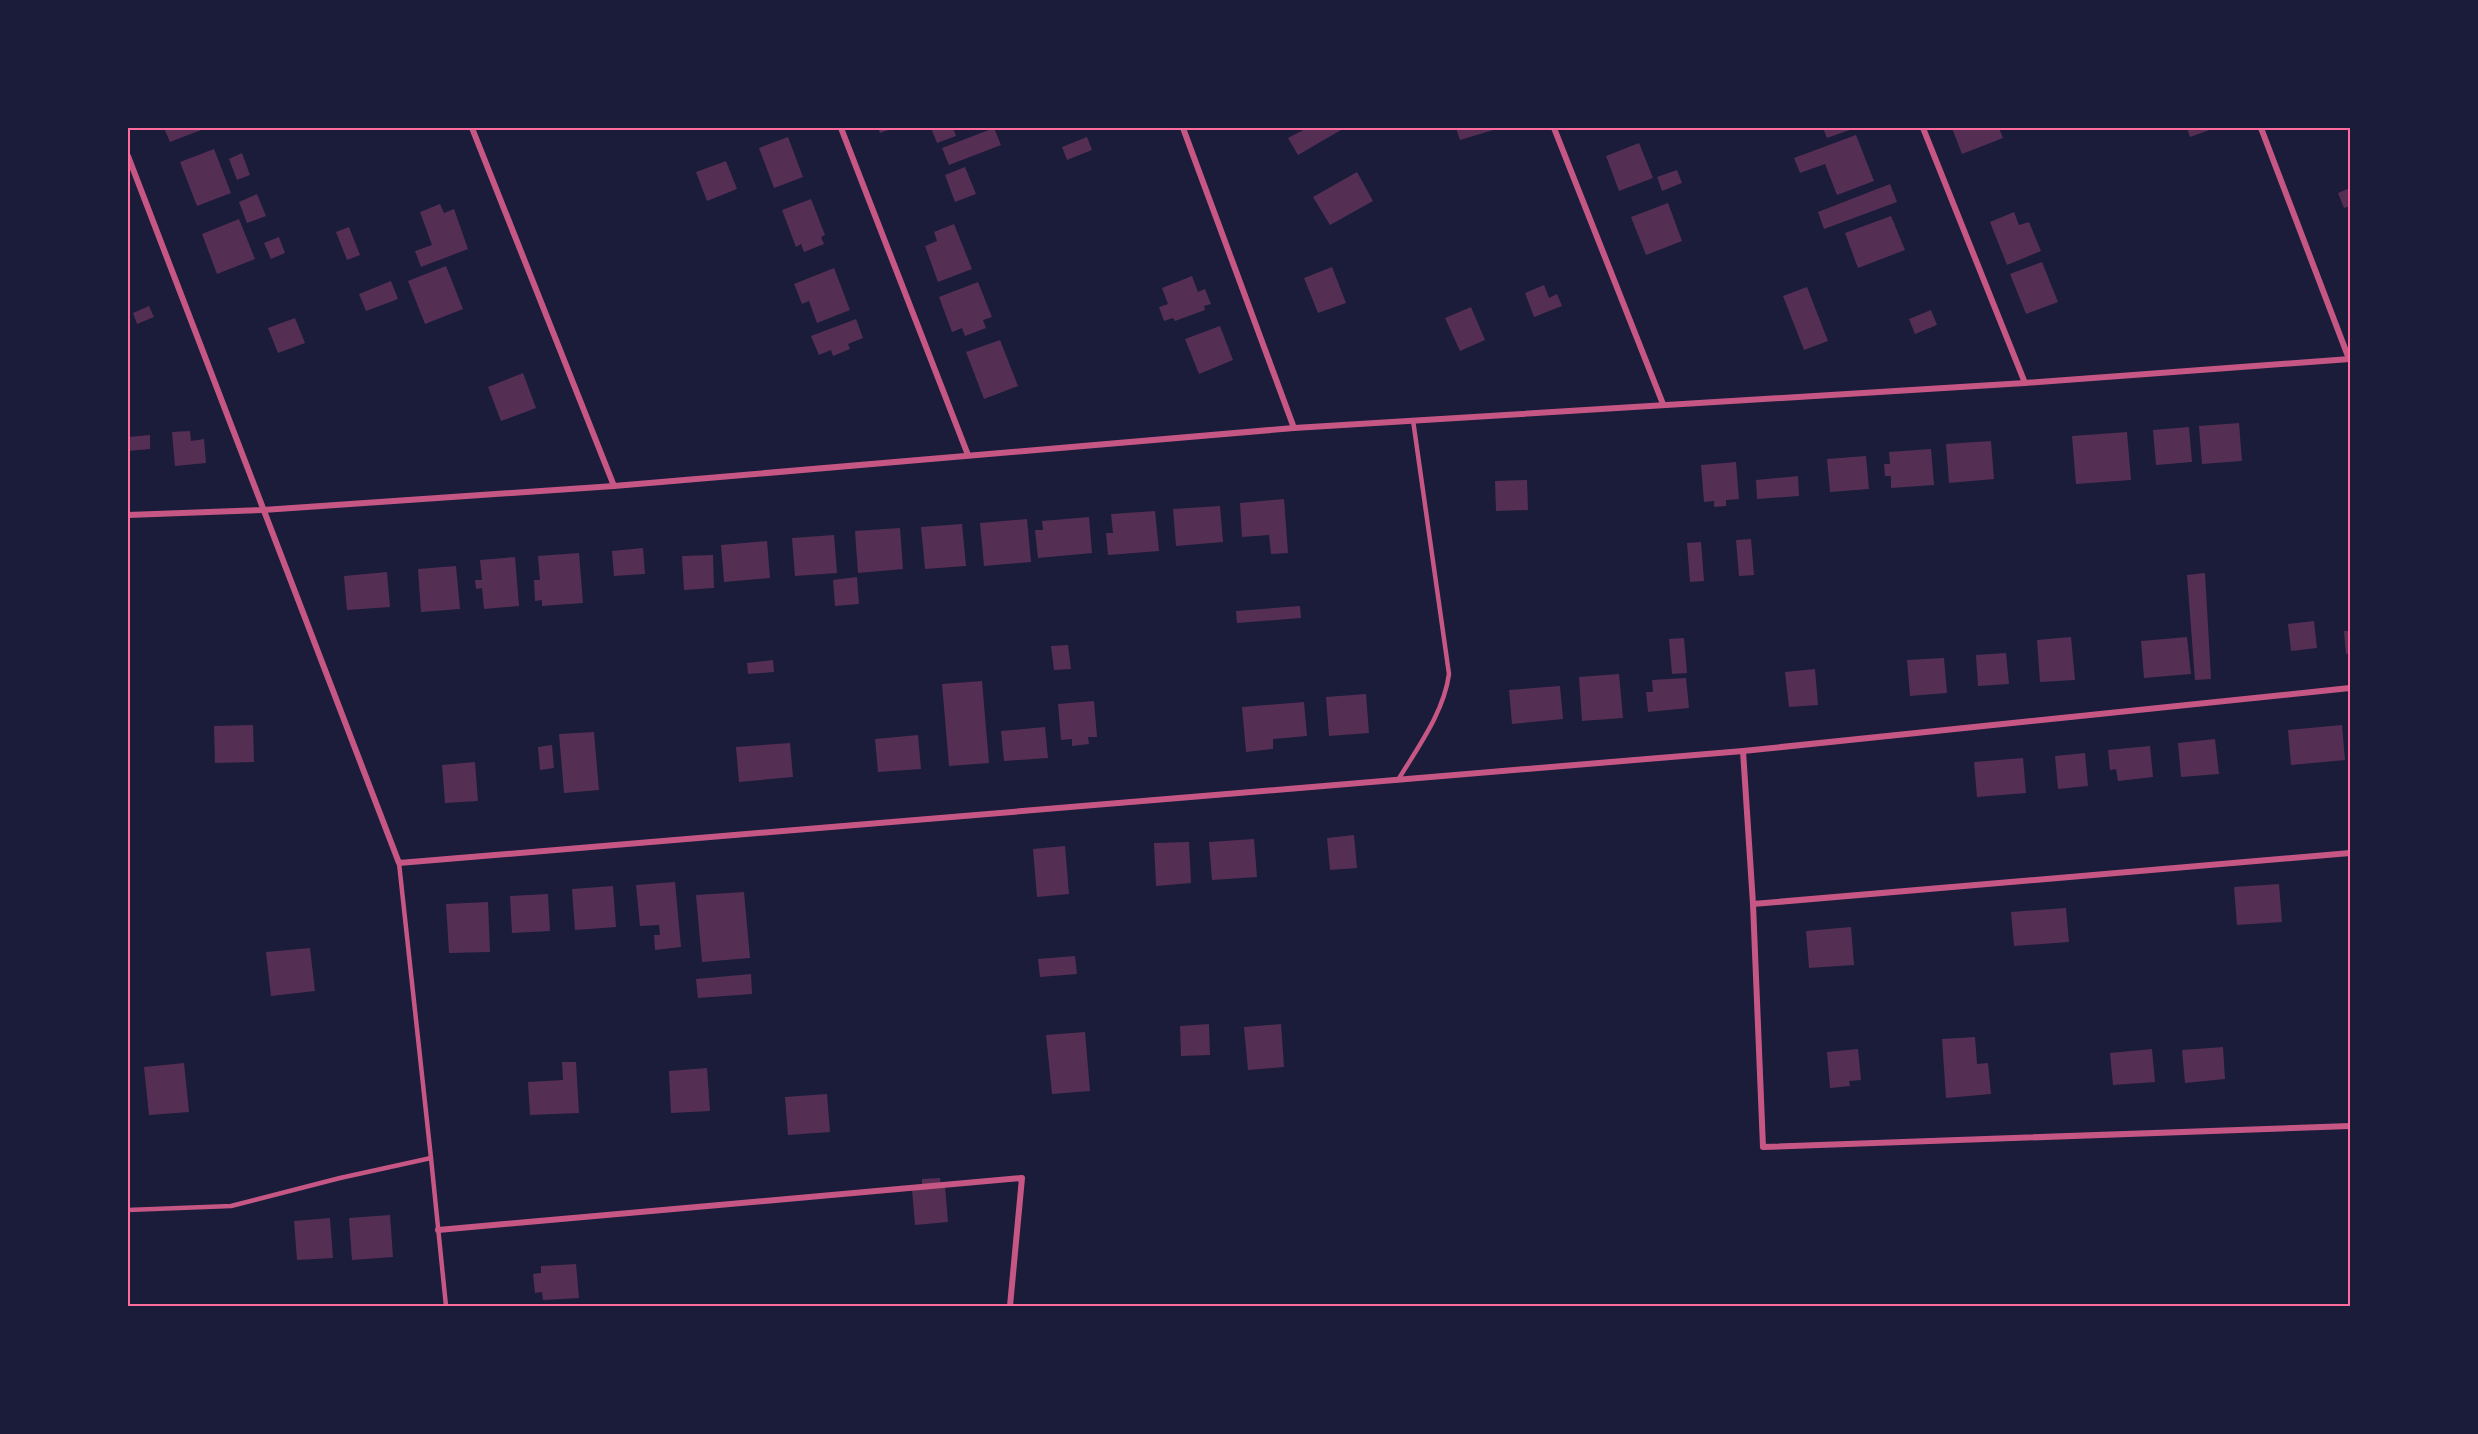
<svg xmlns="http://www.w3.org/2000/svg" width="2478" height="1434" viewBox="0 0 2478 1434" font-family="Raleway,sans-serif">
<style>
.building{fill:#542f53}
.lines{fill:none;stroke-linecap:round;stroke-linejoin:round}
.service{stroke:#c65784;stroke-width:4.5}
.minor{stroke:#c65784;stroke-width:6}
.neatline{fill:none;stroke:#ff6b9d;stroke-width:2}
</style>
<rect width="100%" height="100%" fill="#1b1b3a"/>
<g class="building">
<path d="M164,128H200L201,130L170,142Z"/>
<path d="M878,128H894L880,133Z"/>
<path d="M931,128H953L956,136L937,143Z"/>
<path d="M994,128L1001,145L949,165L942,148Z"/>
<path d="M1307,128H1340L1341,130L1298,155L1288,138Z"/>
<path d="M1456,128H1500L1460,140Z"/>
<path d="M1823,128H1855L1827,138Z"/>
<path d="M1952,128H1999L2003,138L1962,154Z"/>
<path d="M2187,128H2215L2190,137Z"/>
<path d="M1856,135L1874,181L1837,195L1825,164L1800,173L1794,158Z"/>
<path d="M788,137L803,177L774,188L759,148Z"/>
<path d="M1087,137L1092,150L1067,160L1062,147Z"/>
<path d="M1639,143L1653,178L1619,191L1606,156Z"/>
<path d="M214,149L231,193L197,206L180,162Z"/>
<path d="M242,153L250,175L237,180L229,159Z"/>
<path d="M726,161L737,189L707,201L696,172Z"/>
<path d="M965,167L976,194L955,202L945,175Z"/>
<path d="M1677,170L1682,183L1662,191L1657,177Z"/>
<path d="M1357,172L1373,201L1330,225L1313,197Z"/>
<path d="M1890,184L1897,202L1824,229L1818,212Z"/>
<path d="M2350,188V206L2344,208L2338,193Z"/>
<path d="M257,194L266,216L247,223L239,202Z"/>
<path d="M811,199L825,235L821,237L824,244L804,252L801,244L796,247L782,210Z"/>
<path d="M1668,203L1682,241L1646,255L1631,217Z"/>
<path d="M440,204L444,213L454,209L468,249L421,267L415,251L432,245L420,212Z"/>
<path d="M2014,212L2019,225L2029,222L2041,251L2007,265L1990,222Z"/>
<path d="M1891,216L1905,250L1858,268L1845,233Z"/>
<path d="M239,219L255,259L217,274L202,234Z"/>
<path d="M954,224L972,269L938,282L925,246L937,241L934,232Z"/>
<path d="M349,227L360,255L347,260L336,232Z"/>
<path d="M279,237L285,253L271,259L264,243Z"/>
<path d="M2042,262L2058,302L2026,314L2010,274Z"/>
<path d="M446,266L463,309L425,324L408,281Z"/>
<path d="M1332,267L1346,303L1318,313L1304,278Z"/>
<path d="M834,268L850,310L817,323L809,301L802,304L794,284Z"/>
<path d="M1192,276L1198,292L1205,289L1211,304L1204,306L1205,310L1175,321L1173,318L1164,321L1159,307L1168,304L1162,288Z"/>
<path d="M391,281L398,299L366,311L359,294Z"/>
<path d="M978,282L992,317L983,320L986,328L965,336L962,328L952,332L939,297Z"/>
<path d="M1544,285L1549,298L1557,294L1562,306L1534,317L1525,293Z"/>
<path d="M1807,287L1828,341L1804,350L1783,296Z"/>
<path d="M149,306L154,317L137,324L133,313Z"/>
<path d="M1471,307L1485,340L1460,351L1445,318Z"/>
<path d="M1931,310L1937,325L1915,334L1909,319Z"/>
<path d="M295,318L305,343L278,353L268,328Z"/>
<path d="M856,319L863,338L848,344L850,349L833,356L831,350L819,355L811,336Z"/>
<path d="M1220,326L1233,360L1199,374L1185,339Z"/>
<path d="M1000,340L1018,386L984,399L966,352Z"/>
<path d="M523,373L536,408L501,421L488,387Z"/>
<path d="M2239,423L2242,461L2202,464L2199,426Z"/>
<path d="M2189,427L2192,462L2156,465L2153,430Z"/>
<path d="M190,431L191,441L204,439L206,463L175,466L172,432Z"/>
<path d="M2127,432L2131,480L2076,484L2072,436Z"/>
<path d="M150,435V449L128,451V437Z"/>
<path d="M1991,441L1994,479L1949,483L1946,444Z"/>
<path d="M1931,449L1934,485L1891,488V476H1885L1884,464H1890L1889,452Z"/>
<path d="M1866,456L1869,489L1830,492L1827,459Z"/>
<path d="M1736,462L1739,499L1726,500V506L1714,507V501L1704,502L1701,465Z"/>
<path d="M1798,476L1799,496L1757,499L1756,480Z"/>
<path d="M1527,480L1528,510L1496,511L1495,481Z"/>
<path d="M1284,499L1288,553L1271,554L1269,535L1242,537L1240,503Z"/>
<path d="M1220,506L1223,542L1176,546L1173,509Z"/>
<path d="M1155,511L1159,551L1108,555L1106,533H1113L1111,514Z"/>
<path d="M1089,517L1092,553L1038,558L1035,530H1043L1042,521Z"/>
<path d="M1027,519L1031,562L984,566L980,523Z"/>
<path d="M962,524L966,566L925,569L921,527Z"/>
<path d="M900,528L903,569L858,573L855,531Z"/>
<path d="M834,535L837,573L795,576L792,538Z"/>
<path d="M1751,539L1754,575L1739,576L1736,540Z"/>
<path d="M767,541L770,578L724,582L721,545Z"/>
<path d="M1701,542L1704,581L1690,582L1687,543Z"/>
<path d="M643,548L645,574L614,576L612,551Z"/>
<path d="M579,553L583,603L542,606V600L535,601L534,580H540L538,556Z"/>
<path d="M713,555L714,588L684,590L682,556Z"/>
<path d="M515,557L519,606L484,609L482,588L476,589L475,580H482L480,560Z"/>
<path d="M456,566L460,609L421,612L418,569Z"/>
<path d="M387,572L390,607L347,610L344,576Z"/>
<path d="M2205,573L2211,679L2195,680L2187,575Z"/>
<path d="M857,577L859,604L835,606L833,580Z"/>
<path d="M1300,606L1301,618L1237,623L1236,611Z"/>
<path d="M2314,621L2317,648L2291,651L2288,624Z"/>
<path d="M2344,631H2350V653L2346,654Z"/>
<path d="M2071,637L2075,680L2040,682L2037,640Z"/>
<path d="M2187,637L2191,674L2144,678L2141,641Z"/>
<path d="M1684,638L1687,673L1672,674L1669,639Z"/>
<path d="M1068,645L1071,669L1054,670L1051,646Z"/>
<path d="M2006,653L2009,684L1978,686L1976,655Z"/>
<path d="M1944,658L1947,693L1910,696L1907,660Z"/>
<path d="M773,660L774,672L748,674L747,663Z"/>
<path d="M1815,669L1818,705L1789,707L1785,672Z"/>
<path d="M1619,674L1623,718L1582,721L1579,677Z"/>
<path d="M1686,678L1689,708L1648,712L1646,692H1653L1652,680Z"/>
<path d="M982,681L989,763L949,766L942,684Z"/>
<path d="M1560,686L1563,719L1512,724L1509,690Z"/>
<path d="M1366,694L1369,733L1329,736L1326,697Z"/>
<path d="M1094,701L1097,737H1088L1089,744L1072,746V739L1061,740L1058,704Z"/>
<path d="M1304,702L1307,736L1273,739V749L1246,752L1242,707Z"/>
<path d="M253,725L254,762L215,763L214,726Z"/>
<path d="M2342,725L2345,760L2291,765L2288,730Z"/>
<path d="M1045,727L1048,758L1004,761L1001,731Z"/>
<path d="M594,732L599,790L564,793L559,734Z"/>
<path d="M918,735L921,769L878,772L875,739Z"/>
<path d="M2215,739L2219,774L2181,777L2178,743Z"/>
<path d="M790,743L793,777L739,782L736,747Z"/>
<path d="M552,745L554,768L540,770L538,747Z"/>
<path d="M2150,746L2153,777L2118,781L2116,769L2110,770L2108,750Z"/>
<path d="M2085,753L2088,786L2058,789L2055,756Z"/>
<path d="M2023,758L2026,793L1977,797L1974,762Z"/>
<path d="M475,762L478,801L445,803L442,765Z"/>
<path d="M1354,835L1357,868L1330,870L1327,838Z"/>
<path d="M1254,839L1257,877L1212,880L1209,842Z"/>
<path d="M1189,842L1191,883L1156,886L1154,843Z"/>
<path d="M1065,846L1069,894L1037,897L1033,849Z"/>
<path d="M675,882L681,947L655,950L654,935H660L659,925L640,926L636,885Z"/>
<path d="M2279,884L2282,922L2237,925L2234,887Z"/>
<path d="M613,886L616,927L575,930L572,889Z"/>
<path d="M744,892L750,958L702,962L696,895Z"/>
<path d="M548,894L550,931L512,933L510,896Z"/>
<path d="M488,902L490,952L449,953L446,904Z"/>
<path d="M2066,908L2069,942L2014,946L2011,912Z"/>
<path d="M1851,927L1854,965L1809,968L1806,931Z"/>
<path d="M310,948L315,991L271,996L266,952Z"/>
<path d="M1075,956L1077,974L1040,977L1038,959Z"/>
<path d="M751,974L752,994L698,998L696,979Z"/>
<path d="M1209,1024L1210,1055L1181,1056L1180,1026Z"/>
<path d="M1281,1024L1284,1067L1248,1070L1244,1027Z"/>
<path d="M1085,1032L1090,1091L1052,1094L1046,1035Z"/>
<path d="M1975,1037L1977,1064L1988,1063L1991,1094L1946,1098L1942,1039Z"/>
<path d="M2223,1047L2225,1079L2185,1083L2182,1050Z"/>
<path d="M1858,1049L1861,1080L1849,1081L1850,1086L1830,1088L1827,1052Z"/>
<path d="M2152,1049L2155,1082L2113,1085L2110,1053Z"/>
<path d="M562,1062H576L579,1113L530,1115L528,1082L563,1080Z"/>
<path d="M184,1063L189,1112L149,1115L144,1067Z"/>
<path d="M707,1068L710,1111L671,1113L669,1071Z"/>
<path d="M827,1094L830,1132L788,1135L785,1097Z"/>
<path d="M940,1178L941,1187L945,1186L948,1222L915,1225L912,1189L922,1188V1179Z"/>
<path d="M390,1215L393,1257L352,1260L349,1218Z"/>
<path d="M330,1218L333,1258L297,1260L294,1221Z"/>
<path d="M576,1264L579,1298L543,1300L542,1292L535,1293L533,1274L541,1273V1266Z"/>
</g>
<g class="lines">
<g class="service">
<path d="M1398,780C1418,747 1444,712 1449,674L1413,420"/>
<path d="M431,1158L446,1306"/>
<path d="M128,1210L231,1206L340,1178L431,1158L399,863"/>
</g>
<g class="minor">
<path d="M472,128L614,486"/>
<path d="M841,128L968,455"/>
<path d="M1183,128L1294,428"/>
<path d="M1554,128L1663,404"/>
<path d="M1923,128L2025,383"/>
<path d="M2261,128L2349,359"/>
<path d="M128,156L399,863L1743,751L2350,688"/>
<path d="M128,515L263,510L614,486L1294,428L2025,383L2350,359"/>
<path d="M1743,751L1753,904L1763,1147L2350,1126"/>
<path d="M1753,904L2350,853"/>
<path d="M438,1230L1022,1178L1010,1306"/>
</g>
</g>
<rect width="2478" height="1434" fill="none" stroke="#1b1b3a" stroke-width="258"/>
<rect x="129" y="129" width="2220" height="1176" class="neatline"/>
</svg>
